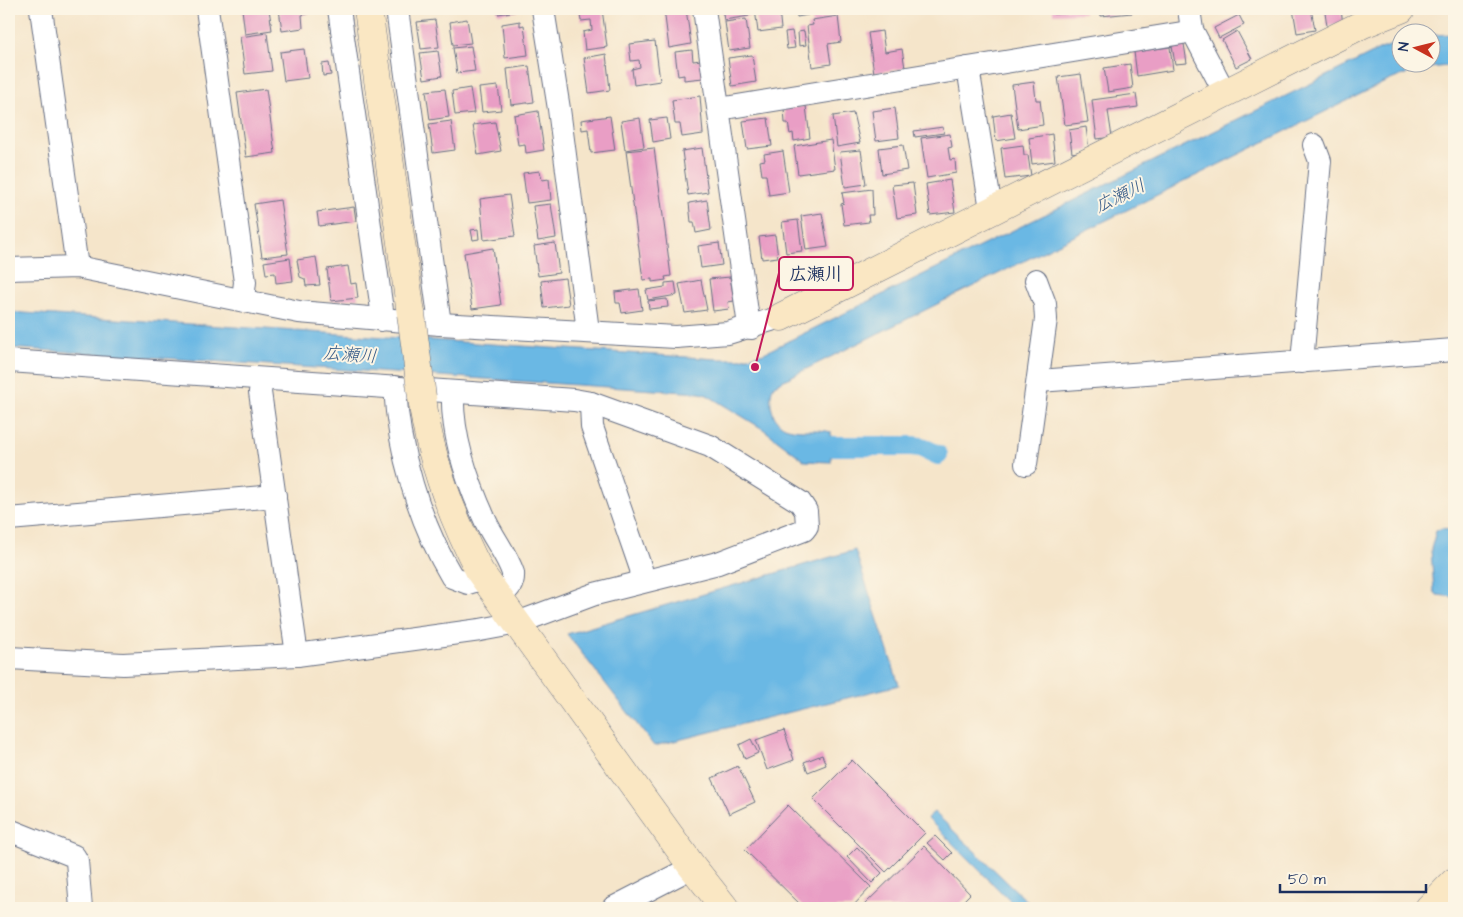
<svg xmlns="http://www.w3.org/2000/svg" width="1463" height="917" viewBox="0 0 1463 917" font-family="'Architects Daughter','Klee One',sans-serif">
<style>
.water{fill:#6ab8e4;stroke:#4274a1}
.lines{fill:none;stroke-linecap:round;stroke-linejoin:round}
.canal{stroke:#6ab8e4;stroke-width:20}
.building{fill:#e99ec5}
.street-casing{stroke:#676f84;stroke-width:24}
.secondary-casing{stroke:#676f84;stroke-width:29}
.street{stroke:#fff;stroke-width:22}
.secondary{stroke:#fae7c3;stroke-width:28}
.secondary-bridge-casing{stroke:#676f84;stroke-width:29;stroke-linecap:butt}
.secondary-bridge{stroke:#fae7c3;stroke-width:28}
.labels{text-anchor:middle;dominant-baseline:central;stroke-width:4;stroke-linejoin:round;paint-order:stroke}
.water-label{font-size:18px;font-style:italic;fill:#335886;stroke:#fcf5e5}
.leader{fill:none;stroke:#c2185b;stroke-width:2}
.callout-dot{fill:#c2185b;stroke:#fcf5e5;stroke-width:2}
.callout{fill:#fcf5e5;stroke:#c2185b;stroke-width:2}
.callout-label{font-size:18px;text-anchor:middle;font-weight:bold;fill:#1b2f5e}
</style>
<rect width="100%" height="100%" fill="#fcf5e5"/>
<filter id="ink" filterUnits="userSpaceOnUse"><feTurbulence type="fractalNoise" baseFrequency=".02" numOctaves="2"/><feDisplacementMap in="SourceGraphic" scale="10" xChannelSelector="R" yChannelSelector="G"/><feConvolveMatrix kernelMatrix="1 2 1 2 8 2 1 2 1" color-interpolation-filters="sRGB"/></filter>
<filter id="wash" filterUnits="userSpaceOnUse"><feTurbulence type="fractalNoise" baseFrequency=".0096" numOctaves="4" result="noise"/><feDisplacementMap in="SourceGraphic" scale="20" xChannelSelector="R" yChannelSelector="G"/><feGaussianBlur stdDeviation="1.12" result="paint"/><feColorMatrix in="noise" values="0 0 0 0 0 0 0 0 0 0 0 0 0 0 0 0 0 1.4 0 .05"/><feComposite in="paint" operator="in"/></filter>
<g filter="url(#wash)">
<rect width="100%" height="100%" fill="#f5e5ca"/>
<g class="water">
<path d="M1454,34V66C1427,66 1406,73 1381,84L774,385C767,398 771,424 788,428C802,432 817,428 831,432V462L805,461L763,429L707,395L700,393L9,348V312L717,359H740L764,353L1381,49L1400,42V62H1430L1431,35Z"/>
<path d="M1442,528L1454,530V597L1437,595L1434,591L1431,549L1436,531Z"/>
<path d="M855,550L899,685L654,746L567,634Z"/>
<path d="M934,812L1034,908H1017L927,818Z"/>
</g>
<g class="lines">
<path class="canal" d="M805,446H911L921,447L938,455"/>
</g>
<g id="blocks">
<g class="building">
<path d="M242,9H269L272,30L245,34Z"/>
<path d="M279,9H309L310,13L302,15L303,28L282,31Z"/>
<path d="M497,9H518V11L498,14Z"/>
<path d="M579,9H602L607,47L585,50L583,32L592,30L591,20L581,21Z"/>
<path d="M664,9H686L691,44L669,48Z"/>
<path d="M722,9H748L749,16L724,20Z"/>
<path d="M755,9H779L781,29L758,32Z"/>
<path d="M796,9H808V15L797,17Z"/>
<path d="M1053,9H1084V13L1053,14Z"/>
<path d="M1100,9H1132V13L1101,16Z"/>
<path d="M1293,9H1311L1315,30L1297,33Z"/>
<path d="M1341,10L1343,24L1327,26L1325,12Z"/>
<path d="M1239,15L1244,25L1219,38L1214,28Z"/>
<path d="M838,16L841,42L828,44L831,64L812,67L807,26L813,25L812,20Z"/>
<path d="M467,19L471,43L453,45L450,22Z"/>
<path d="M746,19L750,48L729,51L725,22Z"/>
<path d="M435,20L439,47L421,49L417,22Z"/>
<path d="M520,21V26L524,25L528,55L505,58L502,24Z"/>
<path d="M792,31L795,48L787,49L785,32Z"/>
<path d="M804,31L806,45L799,46L798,32Z"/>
<path d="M882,31L885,52L902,49L905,68L874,73L868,33Z"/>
<path d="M1237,31L1252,59L1236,67L1222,40Z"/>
<path d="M267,33L272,71L245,74L240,37Z"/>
<path d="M655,41L660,81L634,85L632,69L640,67L639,60L631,61L629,44Z"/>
<path d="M1184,44L1187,63L1175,64L1172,46Z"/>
<path d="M471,46L475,71L457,73L453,48Z"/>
<path d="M1170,47L1173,70L1137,76L1134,52Z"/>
<path d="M304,49L308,78L284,81L280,52Z"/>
<path d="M692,50L693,61L701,60L703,78L684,80V75L678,76L675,52Z"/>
<path d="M438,51L442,76L424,79L420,53Z"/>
<path d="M606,54L610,90L589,93L584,58Z"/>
<path d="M752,55L756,82L732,86L728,58Z"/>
<path d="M329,63L331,75L323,76L322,64Z"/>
<path d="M1130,64L1133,88L1108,92L1104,68Z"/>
<path d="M529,66L534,102L511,105L507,69Z"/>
<path d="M1081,74L1088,122L1065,125L1058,77Z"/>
<path d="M1034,82L1036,100H1040L1043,125L1018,129L1012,85Z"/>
<path d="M498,86L501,110L482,112L479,88Z"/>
<path d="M470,88L474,113L455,115L452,91Z"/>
<path d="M266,89L275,153L246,157L237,93Z"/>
<path d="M445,89L449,117L430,120L426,91Z"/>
<path d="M1136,94L1138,107L1108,111L1112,137L1097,139L1092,100Z"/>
<path d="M700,96L703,134L682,137L680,124H675L672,100Z"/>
<path d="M806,106L810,138L794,141L793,133L790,134L788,123H785L784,109Z"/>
<path d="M895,108L899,138L876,141L872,111Z"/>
<path d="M538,111L544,150L526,153L525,144L518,145L514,115Z"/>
<path d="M853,113L860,143L837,147L833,116Z"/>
<path d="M1011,113L1015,138L996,141L993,116Z"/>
<path d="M610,116L615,150L591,153L588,129L582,130L581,120Z"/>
<path d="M640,118L644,147L625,150L621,121Z"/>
<path d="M667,118L670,139L653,142L650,120Z"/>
<path d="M768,118L772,146L747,149L743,121Z"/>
<path d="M451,121L455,150L433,153L429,124Z"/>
<path d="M495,122L501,151L478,155L473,125Z"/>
<path d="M943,127L944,133L915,137L914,131Z"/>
<path d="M1086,127L1089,150L1072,153L1069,130Z"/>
<path d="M950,134L952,147L948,148L950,160L955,159L956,173L927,178L921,138Z"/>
<path d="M1052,134L1055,161L1032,164L1029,138Z"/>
<path d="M831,140L835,169L798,174L794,146Z"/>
<path d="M903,145L907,170L882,174L879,148Z"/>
<path d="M1023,145L1024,155H1028L1031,176L1005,179L1001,148Z"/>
<path d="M654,148L671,276L665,277L666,280L652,282V279L643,280L626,151Z"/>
<path d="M702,148L708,192L688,195L682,151Z"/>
<path d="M861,150L866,184L845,187L840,152Z"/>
<path d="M783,151L789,192L769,195L766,175H762L760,161L765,160L764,154Z"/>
<path d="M540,171L542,180L549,179L551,200L527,203L523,173Z"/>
<path d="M950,180L955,212L930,215L926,184Z"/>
<path d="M913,183L917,215L897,218L892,185Z"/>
<path d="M872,189L873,215H868L869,222L844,225L841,204L844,203L842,193Z"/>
<path d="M509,195L515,236L484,240L480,199Z"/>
<path d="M280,200L288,254L262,257L254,204Z"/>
<path d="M707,200L711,230L696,233L694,222H691L689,203Z"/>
<path d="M551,204L556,238L538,241L533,206Z"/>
<path d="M354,207L356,221L319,226L317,212Z"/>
<path d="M822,213L828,247L806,250L801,216Z"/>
<path d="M798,220L802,251L786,253L782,222Z"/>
<path d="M478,229L479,239L473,240L471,230Z"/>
<path d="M775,235L778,257L762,259L759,237Z"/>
<path d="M555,243L559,273L538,276L534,246Z"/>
<path d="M719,243L722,265L701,268L698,246Z"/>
<path d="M493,248L501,305L472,309L464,253Z"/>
<path d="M316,257L320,285L306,286L305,279L300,277L297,260Z"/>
<path d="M290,258L293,281L276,283L275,273L266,274L264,262Z"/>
<path d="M348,266L351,284L356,283L358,298L331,301L327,269Z"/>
<path d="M730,277L734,301L728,302L729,309L713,311L709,279Z"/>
<path d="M565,278L569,305L544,308L541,281Z"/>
<path d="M701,280L707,310L685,313L679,284Z"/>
<path d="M675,282L677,295L648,300L646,290L665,287V283Z"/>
<path d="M639,289L642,310L622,313L620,303H616L615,292Z"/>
<path d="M667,299L668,307L649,309L648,301Z"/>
<path d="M784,730L794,760L767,770L756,740Z"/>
<path d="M751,739L758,753L745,759L739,745Z"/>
<path d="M822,755L826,765L808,772L804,762Z"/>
<path d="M852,760L925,833L886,872L813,799Z"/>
<path d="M738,766L755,802L729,814L712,778Z"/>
<path d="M788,805L871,887L851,908H804L745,850Z"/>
<path d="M935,836L952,853L945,860L927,843Z"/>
<path d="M924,846L970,894L956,908H861Z"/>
<path d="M857,847L882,873L872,883L847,857Z"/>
</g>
</g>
</g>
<g filter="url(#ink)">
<use href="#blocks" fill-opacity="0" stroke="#676f84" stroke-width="1"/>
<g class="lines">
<g class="street-casing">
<g id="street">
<path d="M41,9L77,267"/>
<path d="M207,9L245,282L243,299"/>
<path d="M339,9L382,310L381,320"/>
<path d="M397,9L440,324"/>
<path d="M543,9L559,109L588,331"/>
<path d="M704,9L748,319L751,328"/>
<path d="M1189,9L1192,30L1225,93"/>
<path d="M968,68L990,203L994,210"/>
<path d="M719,109L1182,33L1192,30"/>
<path d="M9,269L77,267L299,312L440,324L676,337L728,333L781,317"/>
<path d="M9,361L574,400L591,403L710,446L800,502L806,511L807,526L804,530L718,563L595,594L517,623L480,630L297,655L123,664L9,658"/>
<path d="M1302,362L1320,161L1314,145"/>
<path d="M262,379L260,392L297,655"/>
<path d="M1039,381L1454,350"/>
<path d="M395,387C398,450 419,522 452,577L468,583L484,578"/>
<path d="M453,392C451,435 468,483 486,522C494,539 507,555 513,573C514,586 507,590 498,598"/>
<path d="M591,403L592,427L641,569L642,581"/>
<path d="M1026,464L1046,319L1045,304L1036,280"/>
<path d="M9,519L275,496"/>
<path d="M9,830L74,856L77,861L81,908"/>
<path d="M613,908L681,873L691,865"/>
</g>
</g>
<g class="secondary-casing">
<g id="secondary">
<path d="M368,9L411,314"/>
<path d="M781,317L1291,60L1363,24L1401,9"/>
<path d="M422,397C429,459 452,517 480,572L691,865L725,908"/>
<path d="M1429,908L1454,882"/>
</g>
</g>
<use href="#street" class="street"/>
<use href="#secondary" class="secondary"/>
<g class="secondary-bridge-casing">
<path id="secondary-bridge" d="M411,314L422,397"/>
</g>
<use href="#secondary-bridge" class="secondary-bridge"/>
</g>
</g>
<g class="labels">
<g class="water-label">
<text transform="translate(1120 196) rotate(-26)">広瀬川</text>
<text transform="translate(350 355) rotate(4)">広瀬川</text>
</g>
</g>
<path class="leader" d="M755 367L779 273"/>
<circle class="callout-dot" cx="755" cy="367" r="5"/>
<rect class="callout" x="779" y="257" width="74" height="33" rx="5"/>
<g class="callout-label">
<text x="816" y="280">広瀬川</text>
</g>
<rect width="1463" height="917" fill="none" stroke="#fcf5e5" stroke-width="30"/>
<g transform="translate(1416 48) rotate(277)"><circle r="24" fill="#fcf5e5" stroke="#a2a6af"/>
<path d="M0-4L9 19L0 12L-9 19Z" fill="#c8321e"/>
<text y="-8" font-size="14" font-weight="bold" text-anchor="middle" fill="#1b2f5e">N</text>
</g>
<path d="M1280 884v8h146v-8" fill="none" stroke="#1b2f5e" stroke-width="2.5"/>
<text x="1288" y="884" font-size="15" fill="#1b2f5e" stroke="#fcf5e5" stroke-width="4" paint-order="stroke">50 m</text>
</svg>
